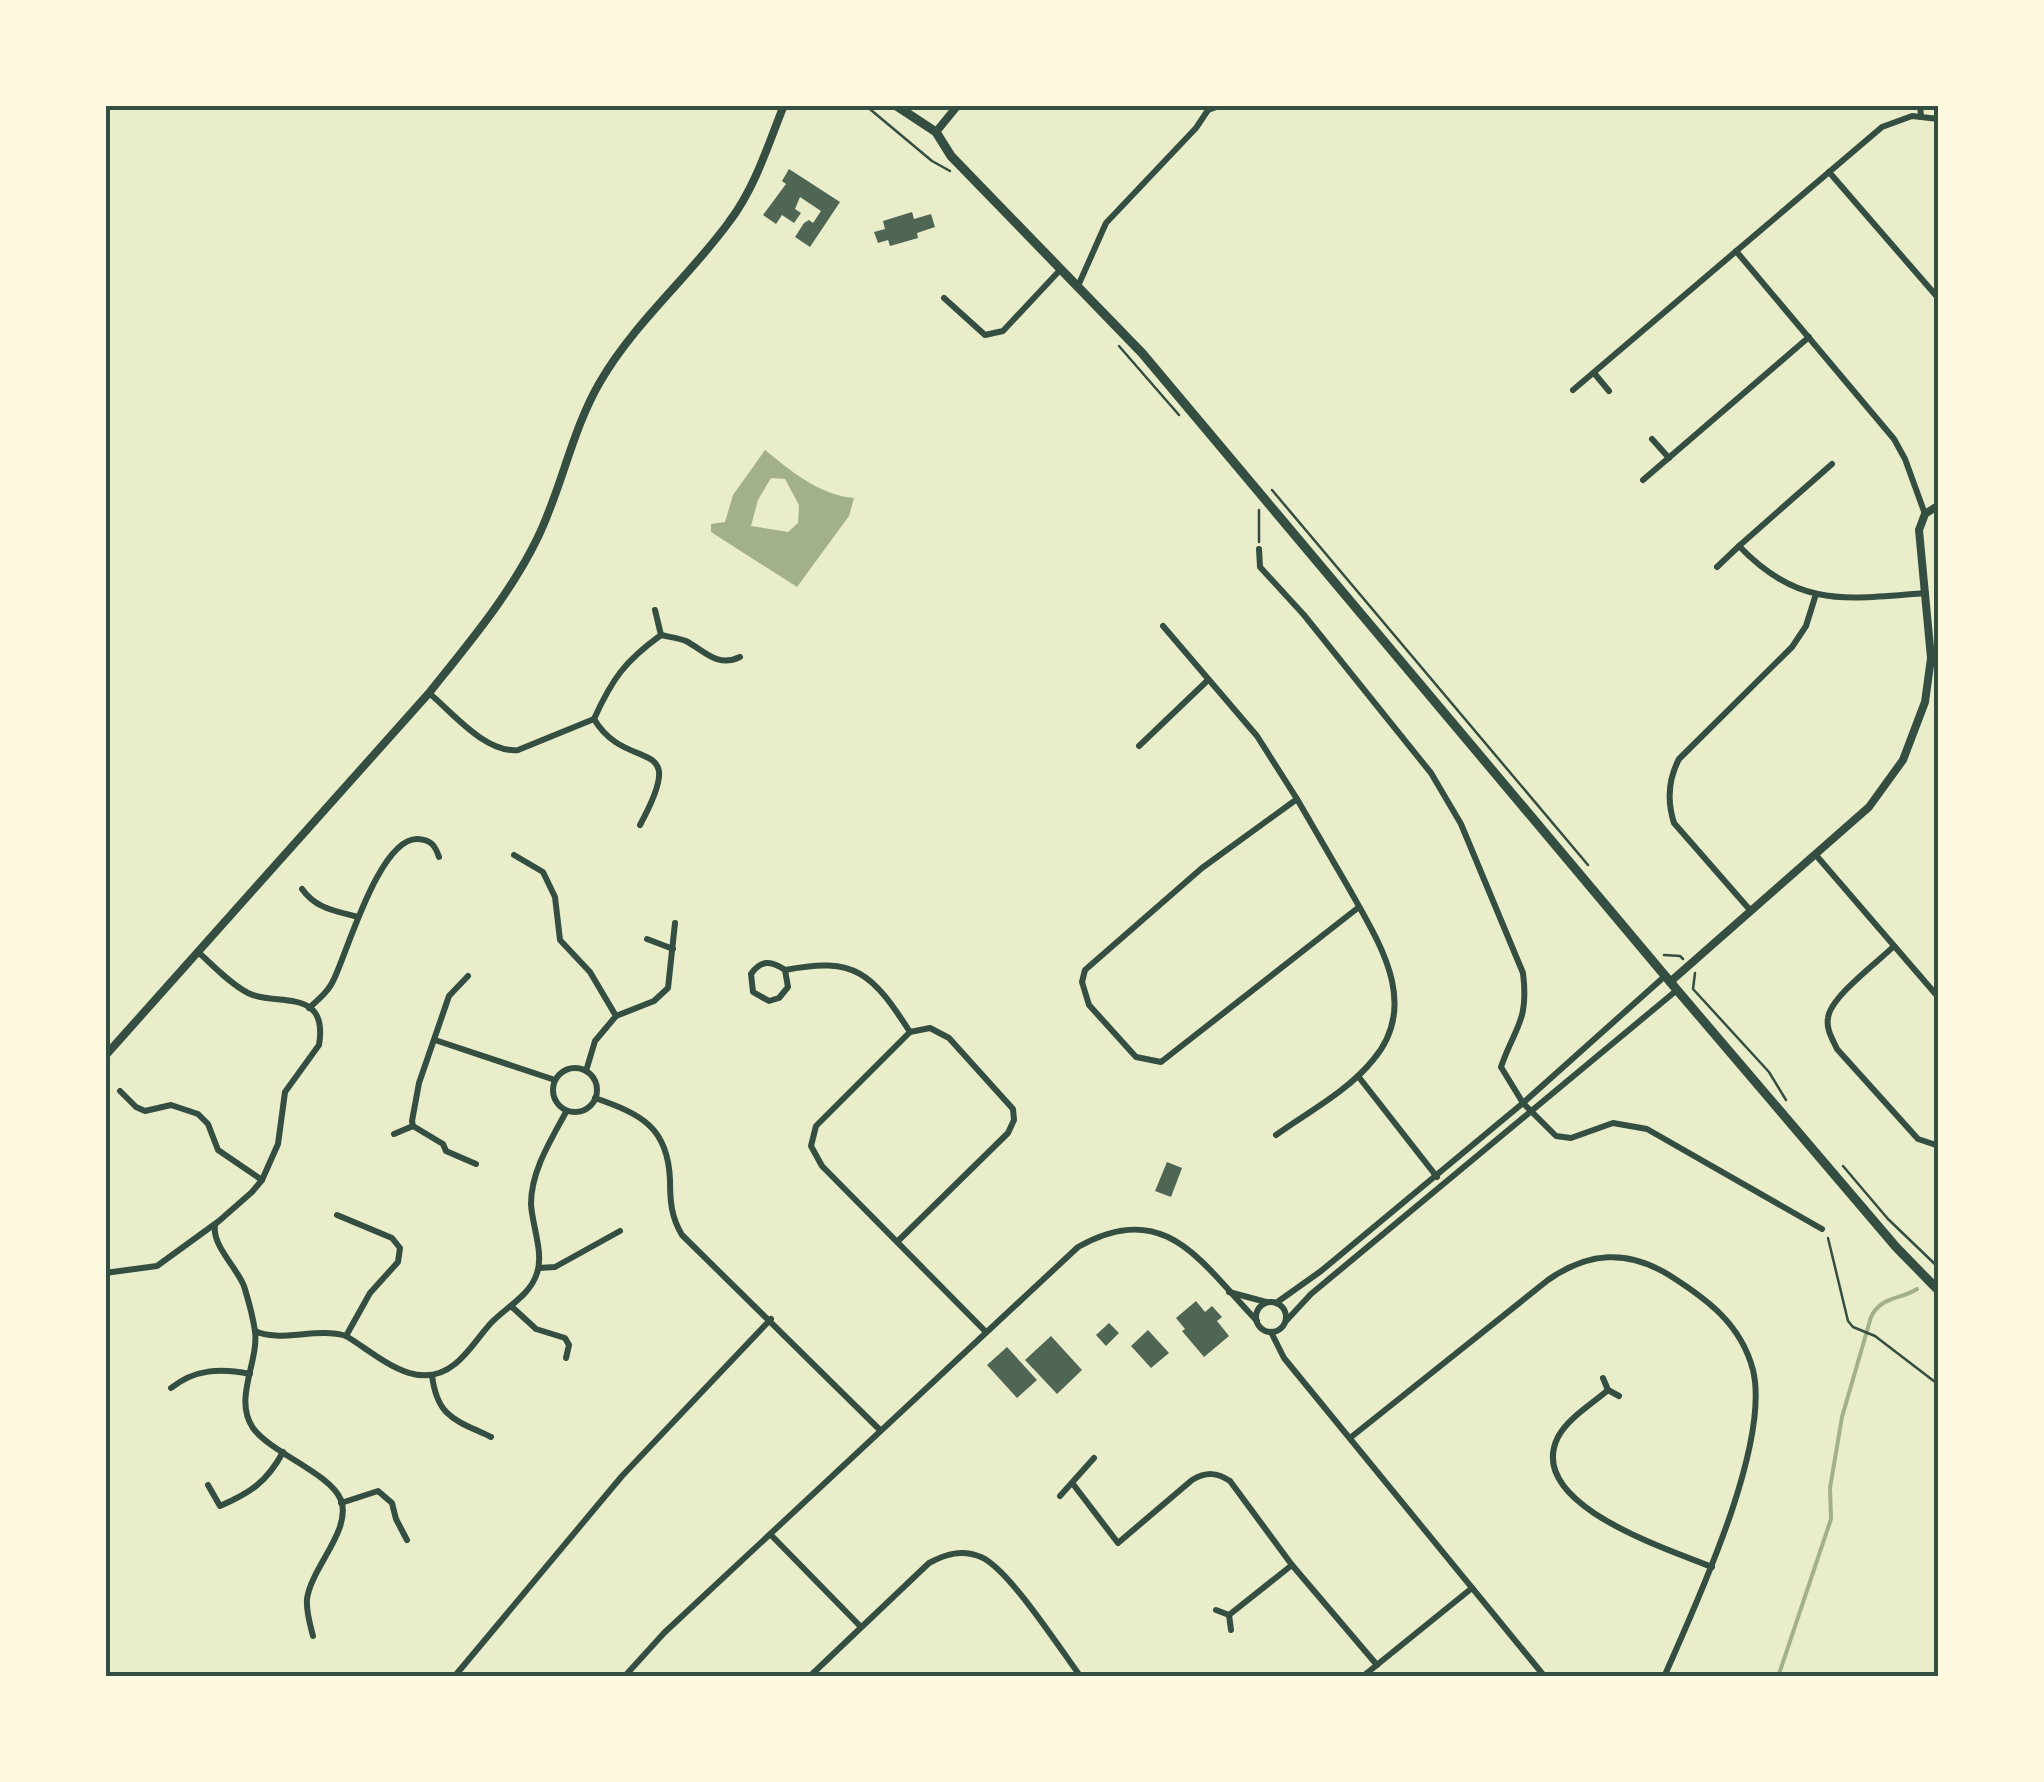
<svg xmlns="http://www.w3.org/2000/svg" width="2044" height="1782" viewBox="0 0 2044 1782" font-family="Georgia,serif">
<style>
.water{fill:#a3b18a;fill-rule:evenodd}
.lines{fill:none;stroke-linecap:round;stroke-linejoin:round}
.stream{stroke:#a3b18a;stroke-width:4}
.building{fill:#4f6655}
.path{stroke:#344e41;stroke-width:2.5}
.minor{stroke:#344e41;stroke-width:6}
.tertiary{stroke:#344e41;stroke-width:8}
.primary{stroke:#344e41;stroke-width:9}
.neatline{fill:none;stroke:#344e41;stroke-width:4}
</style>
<rect width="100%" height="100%" fill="#e9edc9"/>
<path class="water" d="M765,450C791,471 819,495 854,498L849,516L797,587L711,532V524L725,522L733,495ZM771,478L785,479L799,505L798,523L788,532L751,526L758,500Z"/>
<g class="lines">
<path class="stream" d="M1778,1677L1831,1519L1830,1488L1842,1417L1871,1317C1881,1296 1900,1300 1917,1289"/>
</g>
<g class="building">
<path d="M789,169L840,202L810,247L795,237L804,223L809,220L813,223L821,211L800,197L795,209L801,213L794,223L782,215L776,224L763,215L786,184L782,181Z"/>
<path d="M912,212L914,219L931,214L935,227L917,233L918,238L890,246L888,240L878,243L874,232L885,229L883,221Z"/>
<path d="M1167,1162L1182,1168L1171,1197L1155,1191Z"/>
<path d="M1196,1301L1205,1312L1212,1306L1222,1317L1217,1321L1229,1336L1204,1357L1182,1331L1185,1329L1176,1318Z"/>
<path d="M1109,1323L1119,1333L1106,1346L1096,1335Z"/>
<path d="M1148,1330L1169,1353L1151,1368L1131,1346Z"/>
<path d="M1051,1336L1082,1370L1057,1394L1025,1360Z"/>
<path d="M1007,1347L1037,1380L1017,1398L987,1365Z"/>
</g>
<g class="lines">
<g class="path">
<path d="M865,105L932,161L950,171"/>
<path d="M1119,346L1179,415"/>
<path d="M1272,490L1588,865"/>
<path d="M1259,510V542"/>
<path d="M1664,955L1680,956L1683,959"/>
<path d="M1695,973L1693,989L1769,1072L1786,1100"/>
<path d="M1843,1166L1888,1219L1939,1268"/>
<path d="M1828,1238L1848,1321L1853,1327L1875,1336L1939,1385"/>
</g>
<g class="minor">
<path d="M1920,105L1921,116"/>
<path d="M1208,110L1222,105"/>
<path d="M1829,172L1939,299"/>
<path d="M1736,251L1894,439L1905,459L1925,514"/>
<path d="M1078,286L1106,223L1196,128L1208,110V105"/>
<path d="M944,298L985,335L1003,331L1061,269"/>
<path d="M1594,373L1609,391"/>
<path d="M1573,390L1882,127L1912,116L1939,119"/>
<path d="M1652,439L1669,458"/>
<path d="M1832,464L1739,546C1799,609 1846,599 1926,593"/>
<path d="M1643,480L1809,337"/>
<path d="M1259,549L1260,567L1304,615L1431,773L1461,824L1523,973C1529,1022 1515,1026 1501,1067L1523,1103L1556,1136L1571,1138L1613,1123L1647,1129L1822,1229"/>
<path d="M1717,567L1739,546"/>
<path d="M655,610L661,635"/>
<path d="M1163,626L1257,736L1297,799"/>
<path d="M429,693C453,713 485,753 518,750L594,719C612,679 625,661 661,635C669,637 678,638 686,641C705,651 717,668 740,657"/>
<path d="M594,719C628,776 691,731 640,825"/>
<path d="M1139,746L1207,681"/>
<path d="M1815,854L1939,998"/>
<path d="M514,855L543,872L555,897L560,940L590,972L616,1016L654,1001L668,988L675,923"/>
<path d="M302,889C316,909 336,911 358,917"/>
<path d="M1750,910L1674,823C1667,801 1668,780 1679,759L1792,647L1806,626L1816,594"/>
<path d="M647,939L673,949"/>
<path d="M1894,946C1878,962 1830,997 1828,1018C1826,1029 1832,1038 1837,1049L1918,1139L1939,1146"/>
<path d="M785,970L788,987L779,998L769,1001L753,992L751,974C761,960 771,960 785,970C855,956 872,973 910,1032L930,1028L949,1038L1013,1109L1014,1120L1008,1133L898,1241"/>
<path d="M468,976L449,996L419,1083L412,1121L413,1126L443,1144L446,1151L476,1164"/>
<path d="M309,1008C318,1000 329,991 334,979C348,950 380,837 418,839C431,840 435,845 439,857"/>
<path d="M910,1032L816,1126L811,1146L822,1166L986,1332"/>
<path d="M435,1040L555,1080"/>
<circle cx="575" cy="1090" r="22"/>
<path d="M586,1071L595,1041L616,1016"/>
<path d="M1358,1076L1437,1177"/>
<path d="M120,1091L136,1107L145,1111L171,1105L198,1114L208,1124L218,1150L262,1180"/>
<path d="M595,1098C641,1114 668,1127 670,1180C670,1200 671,1217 682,1235L880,1430"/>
<path d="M394,1134L413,1126"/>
<path d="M1276,1135C1308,1112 1348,1091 1373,1060C1420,1005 1380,944 1351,892C1333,861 1315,830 1297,799L1202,868L1085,970L1082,982L1089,1005L1136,1057L1161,1062L1359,907"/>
<path d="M337,1215L392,1238L400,1248L398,1262L370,1293L346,1336"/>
<path d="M215,1226C212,1245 237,1268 244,1286C248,1299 253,1317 255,1331C259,1362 233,1399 253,1428C271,1453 330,1473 341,1500C352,1530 311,1568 307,1599C306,1612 310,1624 313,1636"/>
<path d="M539,1268L555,1267L620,1231"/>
<path d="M105,1273L157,1266L219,1221L252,1192L262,1180L278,1144L285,1092L319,1045C329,986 275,1007 248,993C229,983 214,966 198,952"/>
<path d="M1229,1292L1266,1302"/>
<circle cx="1271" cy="1317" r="15"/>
<path d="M1276,1303L1321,1271L1523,1103L1665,976"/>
<path d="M511,1306L536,1329L565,1338L569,1345L566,1358"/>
<path d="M1286,1321L1311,1294L1677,990"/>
<path d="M255,1331C278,1343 317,1327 346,1336C378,1355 417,1395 455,1364C469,1353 479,1336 491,1323C506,1307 530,1296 537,1273C544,1253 532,1225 531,1204C531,1171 551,1140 566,1112"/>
<path d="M1271,1332L1284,1358L1545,1677"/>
<path d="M432,1375C437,1418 456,1420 491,1437"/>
<path d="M1603,1378L1608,1390L1619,1396"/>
<path d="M171,1388C195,1369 220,1368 250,1374"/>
<path d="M1608,1390C1592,1404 1568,1418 1558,1437C1524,1504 1668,1549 1712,1567"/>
<path d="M1350,1438L1548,1280C1588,1252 1627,1249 1669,1275C1707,1299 1741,1324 1753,1370C1771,1445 1695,1606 1664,1677"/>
<path d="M1073,1484L1118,1543L1192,1480C1206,1472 1217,1472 1230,1481L1292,1565L1377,1665"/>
<path d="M208,1485L220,1506C250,1493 267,1482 283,1452"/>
<path d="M1060,1496L1094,1458"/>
<path d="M341,1503L378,1491L392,1503L396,1519L407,1540"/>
<path d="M771,1535L861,1627"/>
<path d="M1216,1610L1229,1615L1231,1630"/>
<path d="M1229,1615L1292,1565"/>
<path d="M454,1677L622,1476L771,1319"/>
<path d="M624,1677L664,1633L1078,1247C1166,1197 1202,1264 1257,1321"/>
<path d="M809,1677L929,1563C946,1554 962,1549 981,1557C1009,1569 1060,1649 1081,1677"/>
<path d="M1362,1677L1472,1588"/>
</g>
<g class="tertiary">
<path d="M936,132L958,105"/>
<path d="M1670,982L1869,807L1903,760L1925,702L1931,658L1919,530L1925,514L1939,505"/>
<path d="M105,1056L429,693C468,644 510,595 538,537C562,487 572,430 600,382C634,323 689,277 729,222C755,188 768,145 784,105"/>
</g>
<path class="primary" d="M895,105L936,132L951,156L1142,353L1677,990L1896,1247L1939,1291"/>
</g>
<rect width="2044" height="1782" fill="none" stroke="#fefae0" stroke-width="215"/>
<rect x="108" y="108" width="1828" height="1566" class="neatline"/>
</svg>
